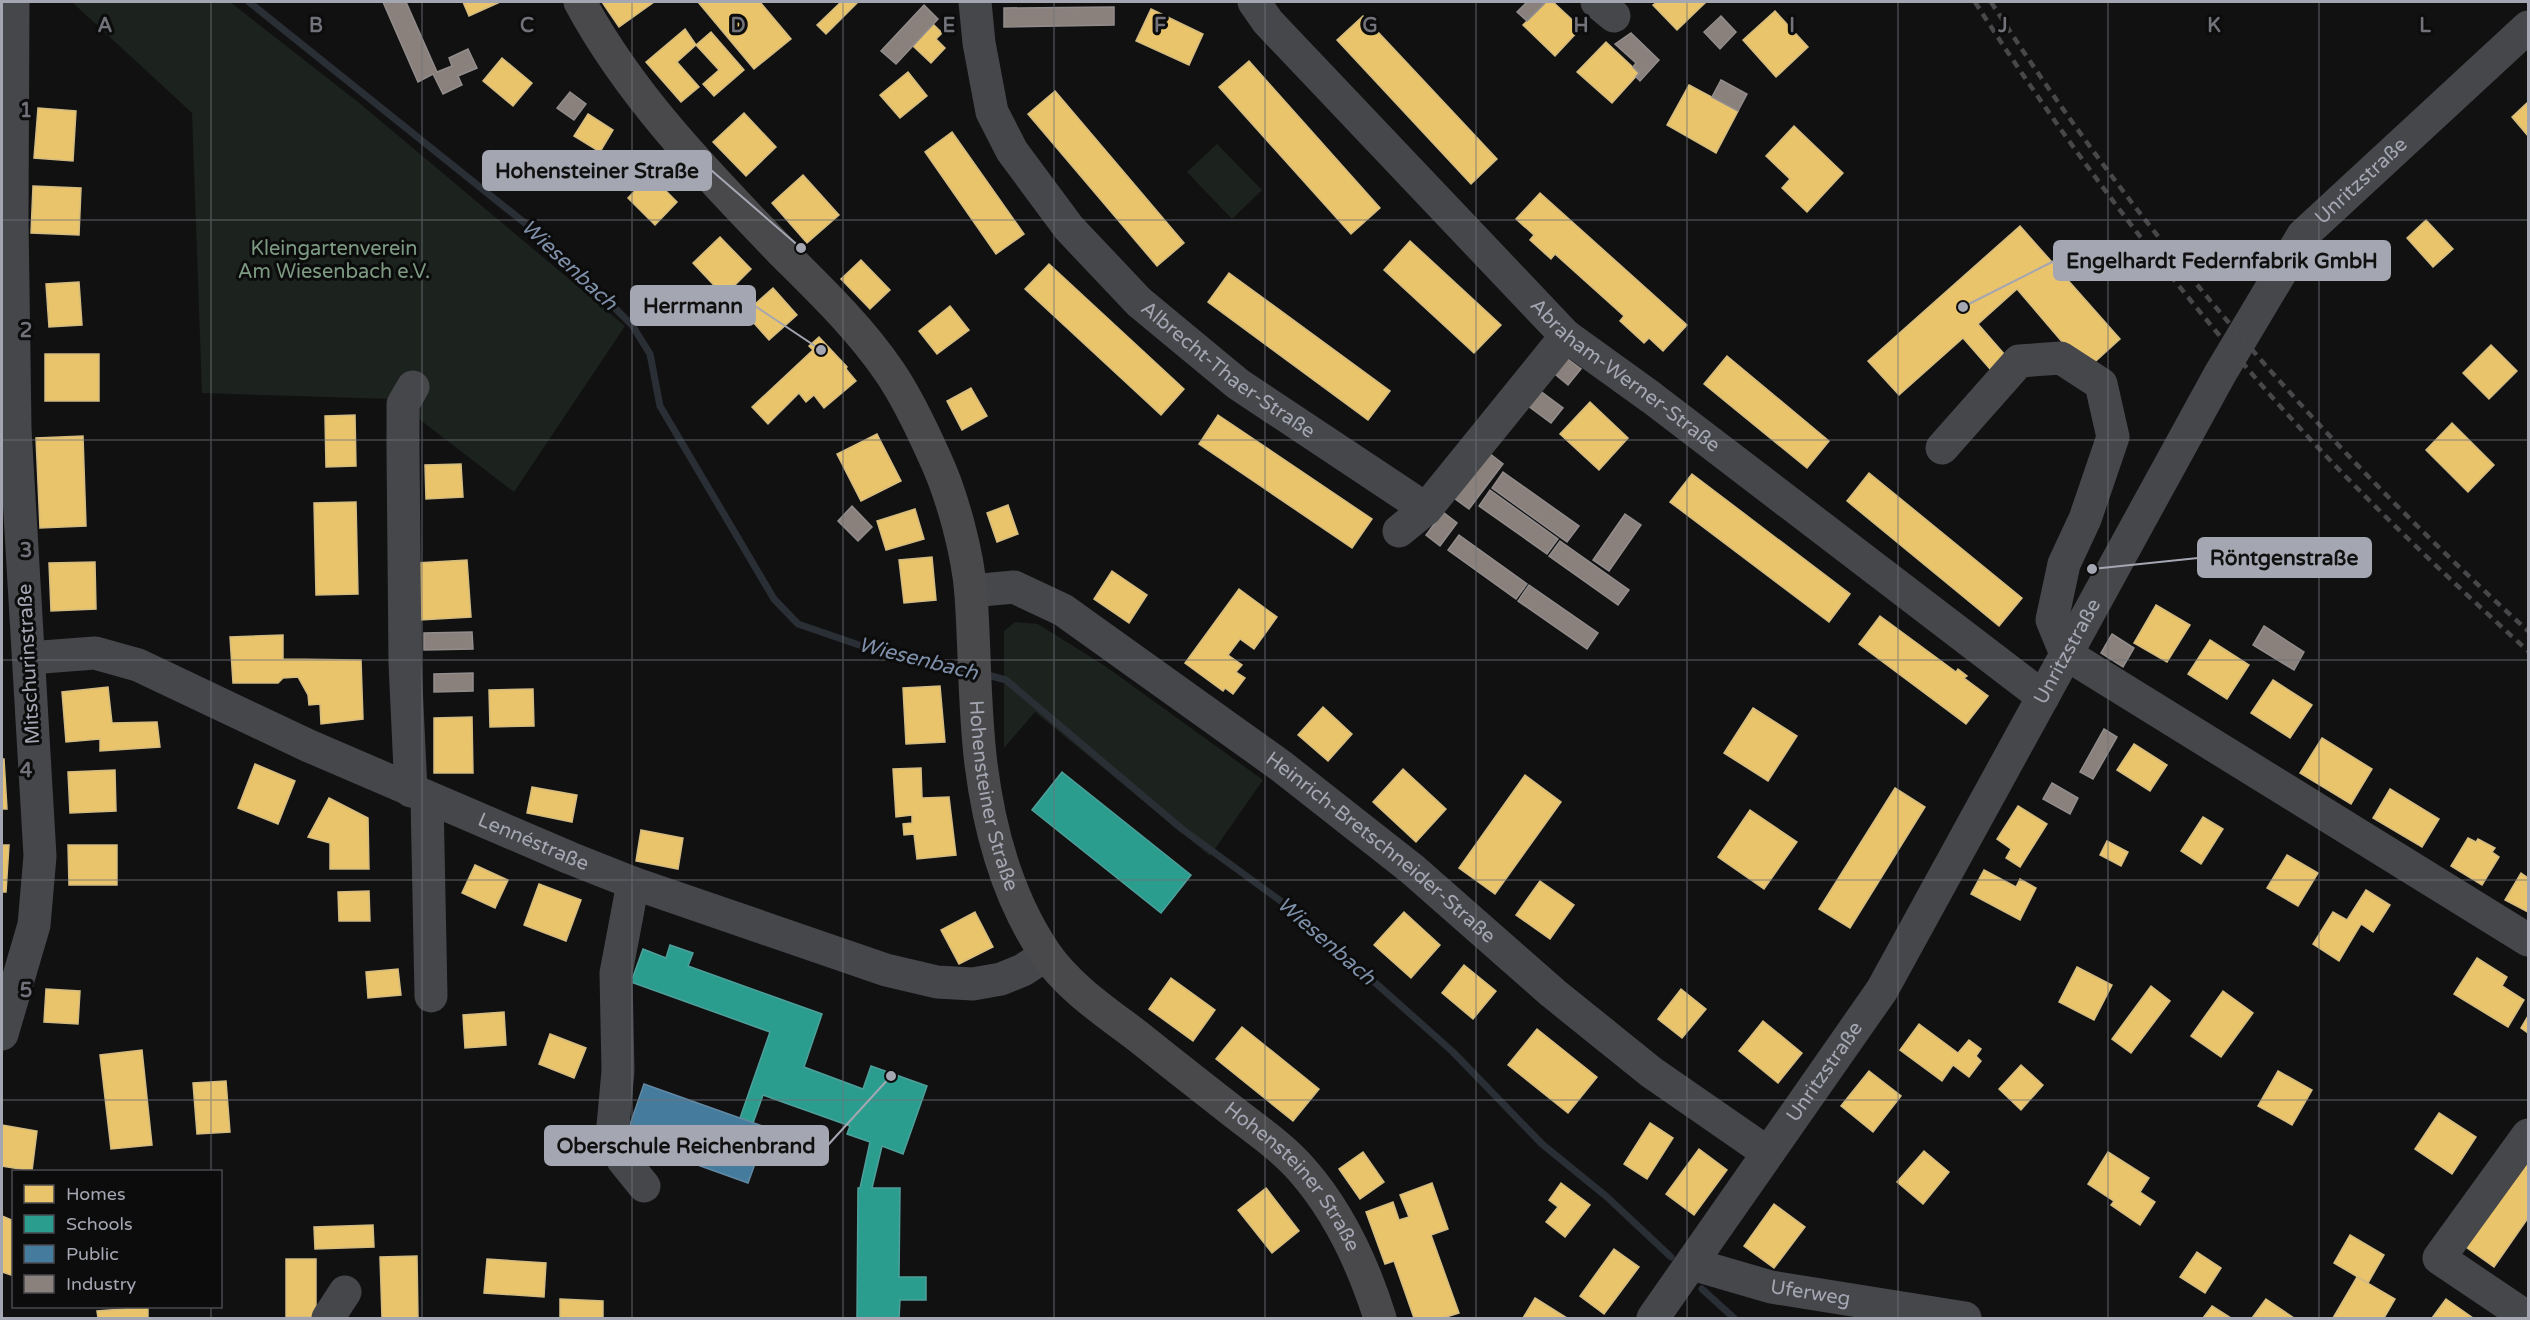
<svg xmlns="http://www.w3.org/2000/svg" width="2530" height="1320" viewBox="0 0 2530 1320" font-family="'Varela Round',sans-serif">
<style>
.green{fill:#1c221d}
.homes{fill:#e9c46a;stroke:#d4bb80;stroke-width:1.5}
.schools{fill:#2a9d8f;stroke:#4fa09a;stroke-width:1.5}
.public{fill:#457b9d;stroke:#6288a3;stroke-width:1.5}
.industry{fill:#8a817c;stroke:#928c8c;stroke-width:1.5}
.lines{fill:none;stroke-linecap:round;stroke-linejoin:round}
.stream{stroke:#2a2f36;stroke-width:7}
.minor{stroke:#46474b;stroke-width:33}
.major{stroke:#49494c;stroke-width:33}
.rail{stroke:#48484b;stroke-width:4.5;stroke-dasharray:8 6;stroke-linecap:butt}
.grid{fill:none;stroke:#71727a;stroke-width:1.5;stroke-opacity:0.55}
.labels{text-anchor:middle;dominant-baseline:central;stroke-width:6;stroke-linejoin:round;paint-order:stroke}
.street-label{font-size:20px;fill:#a4a6b2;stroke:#0c0c0d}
.park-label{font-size:20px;fill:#7d9b83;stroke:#0c0c0d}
.water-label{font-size:21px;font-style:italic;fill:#7e90a9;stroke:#0c0c0d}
.grid-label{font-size:20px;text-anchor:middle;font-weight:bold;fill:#71727a;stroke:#0c0c0d;stroke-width:6;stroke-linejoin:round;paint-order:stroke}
.leader{fill:none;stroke:#a4a6b2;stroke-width:2}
.callout-dot{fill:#a4a6b2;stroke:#0c0c0d;stroke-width:2}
.callout{fill:#a4a6b2;stroke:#a4a6b2;stroke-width:2}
.callout-label{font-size:21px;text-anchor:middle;font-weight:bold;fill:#111}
</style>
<rect width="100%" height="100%" fill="#111112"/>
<g class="green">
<path d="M72,2H230L358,102L625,326L514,492L393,399L202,393L192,113Z"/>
<path d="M1217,144L1262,190L1232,219L1187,172Z"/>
<path d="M1015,622L1038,624L1105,666L1263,780L1210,856L1035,712L1004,748V631Z"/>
</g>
<g class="homes">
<path d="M463,2H500L469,16Z"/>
<path d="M602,2H654L619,27Z"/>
<path d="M698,2H760L791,39L754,69Z"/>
<path d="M841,2H858L826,34L817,25Z"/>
<path d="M1546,2H1553L1581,28L1555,56L1523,25Z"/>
<path d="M1657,2H1706L1677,30L1653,5Z"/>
<path d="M1151,9L1203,34L1189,65L1136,41Z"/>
<path d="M1775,11L1808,47L1776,77L1743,40Z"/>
<path d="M1363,16L1497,159L1471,184L1337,40Z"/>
<path d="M933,24L942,33L936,39L945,48L931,63L913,46Z"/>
<path d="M685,29L696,45L677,62L699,87L681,102L646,62Z"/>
<path d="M711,32L744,70L714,96L703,84L719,70L696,45Z"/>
<path d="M1606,42L1639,73L1612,103L1577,72Z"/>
<path d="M502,58L532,83L513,106L483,81Z"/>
<path d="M1249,61L1380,208L1351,234L1219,87Z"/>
<path d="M908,72L927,96L900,118L880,95Z"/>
<path d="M1689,85L1738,111L1716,153L1667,125Z"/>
<path d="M1055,91L1184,243L1157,266L1028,114Z"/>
<path d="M2528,102V136L2512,117Z"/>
<path d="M38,108L76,111L73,161L34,158Z"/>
<path d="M744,113L776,147L746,176L713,142Z"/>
<path d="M588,114L613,130L600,152L574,136Z"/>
<path d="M1794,126L1843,173L1807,212L1782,188L1790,179L1766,156Z"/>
<path d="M952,132L1024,234L996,254L925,152Z"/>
<path d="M650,175L677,202L655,225L628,198Z"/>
<path d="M803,175L839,215L807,243L772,203Z"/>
<path d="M33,186L81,188L79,235L31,233Z"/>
<path d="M1540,193L1687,325L1663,351L1649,338L1644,343L1620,321L1624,316L1555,254L1551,259L1530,240L1534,235L1516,219Z"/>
<path d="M2426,220L2453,249L2433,267L2407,238Z"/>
<path d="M2020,226L2120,339L2086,370L2017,289L1978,324L2005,355L1990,369L1963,338L1899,395L1868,361Z"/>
<path d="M720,237L751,269L724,296L693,263Z"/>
<path d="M1410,241L1501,325L1474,353L1384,270Z"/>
<path d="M861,260L890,290L870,309L841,279Z"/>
<path d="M1049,264L1184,389L1161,415L1025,289Z"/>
<path d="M1229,273L1390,391L1368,420L1208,302Z"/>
<path d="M79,282L82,325L49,327L46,284Z"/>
<path d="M773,288L797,315L769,340L745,313Z"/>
<path d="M950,306L969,330L937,354L919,331Z"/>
<path d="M819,337L847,367L846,369L856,381L824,408L814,395L806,402L799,393L768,424L752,407L813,350L809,346Z"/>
<path d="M2491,345L2517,371L2489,399L2463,373Z"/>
<rect x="45" y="354" width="54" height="47"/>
<path d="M1727,356L1829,441L1807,468L1704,384Z"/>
<path d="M971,388L987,416L962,430L947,401Z"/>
<path d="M1590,402L1628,438L1599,470L1560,434Z"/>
<path d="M355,415L356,466L326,467L325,416Z"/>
<path d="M1218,415L1372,519L1352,548L1199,444Z"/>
<path d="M2452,423L2494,465L2468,492L2426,450Z"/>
<path d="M877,434L901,481L861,501L837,454Z"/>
<path d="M83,436L86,526L40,528L36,438Z"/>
<path d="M461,464L463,497L426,499L425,465Z"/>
<path d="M1869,473L2022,598L1999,626L1847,501Z"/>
<path d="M1692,474L1850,594L1829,622L1670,502Z"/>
<path d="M356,502L358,594L316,595L314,503Z"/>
<path d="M1008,505L1018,534L997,542L987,513Z"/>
<path d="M915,509L924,539L886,550L877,521Z"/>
<path d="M932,557L936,600L904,603L899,560Z"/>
<path d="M467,560L471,617L420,620L416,563Z"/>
<path d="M95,562L96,609L51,611L49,563Z"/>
<path d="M1112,571L1147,595L1129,623L1094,599Z"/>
<path d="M1239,589L1277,617L1254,649L1240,639L1228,655L1242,665L1236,672L1245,678L1233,694L1225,688L1223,691L1185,663Z"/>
<path d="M2156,605L2190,625L2167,662L2134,643Z"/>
<path d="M1880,616L1956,672L1958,669L1967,676L1964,678L1988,696L1966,724L1859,644Z"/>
<path d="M283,635V659L361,660L363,719L321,724L320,704L309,705L308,695L298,677L283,678L278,683H233L230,637Z"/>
<path d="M2210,640L2249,665L2227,699L2188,674Z"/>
<path d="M2273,680L2312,705L2290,738L2251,713Z"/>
<path d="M940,686L945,742L906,744L903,688Z"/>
<path d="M108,687L112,723L157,722L160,747L100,751V739L66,742L62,692Z"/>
<path d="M533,689L534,726L490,727L489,690Z"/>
<path d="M1323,707L1352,734L1328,761L1298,735Z"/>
<path d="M1753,708L1797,736L1768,781L1724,753Z"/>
<path d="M472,717L473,773H434V718Z"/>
<path d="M2322,738L2372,769L2351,804L2300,773Z"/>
<path d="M2134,744L2167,765L2150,791L2117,770Z"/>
<path d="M2,759H4L7,809H2Z"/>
<path d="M255,764L295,781L278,824L238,808Z"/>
<path d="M921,768L922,798L949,797L956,855L917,859L914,834L904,835L903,824L912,823V815L896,817L893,769Z"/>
<path d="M1403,769L1446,809L1416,842L1373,802Z"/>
<path d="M115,770L116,811L70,813L68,772Z"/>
<path d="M1525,775L1561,802L1495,894L1459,868Z"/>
<path d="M532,787L577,795L572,822L527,813Z"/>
<path d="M1895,788L1925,807L1850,928L1819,909Z"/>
<path d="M2390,789L2439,819L2422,847L2373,818Z"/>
<path d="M329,798L368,818L369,869H330V843L308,837Z"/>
<path d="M2018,806L2047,824L2020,867L2006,858L2011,849L1997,839Z"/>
<path d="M1750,810L1797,842L1764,889L1718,857Z"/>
<path d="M2203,817L2223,829L2201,864L2181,851Z"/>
<path d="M641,830L683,838L678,869L636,861Z"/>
<path d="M2468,838L2476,842L2478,839L2495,848L2492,852L2499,857L2482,885L2451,866Z"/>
<path d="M2107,841L2128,852L2121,866L2100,855Z"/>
<path d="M2,845H9L6,892H2Z"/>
<path d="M68,845H117V885H69Z"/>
<path d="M2287,855L2318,873L2298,906L2267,888Z"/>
<path d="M475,865L508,880L495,908L462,893Z"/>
<path d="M1984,870L2016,887L2020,879L2036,888L2020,920L1971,894Z"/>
<path d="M2521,873L2528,878V912L2505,900Z"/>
<path d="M1540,881L1574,905L1550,939L1516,915Z"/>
<path d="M539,884L581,900L566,941L524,925Z"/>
<path d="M2366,890L2390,905L2373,932L2361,924L2339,961L2313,944L2333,912L2347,920Z"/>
<path d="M369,891L370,921H339L338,892Z"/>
<path d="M975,912L993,947L959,964L941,930Z"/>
<path d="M1404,912L1440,945L1411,978L1374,945Z"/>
<path d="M2477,958L2507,977L2502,986L2524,1000L2508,1027L2454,994Z"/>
<path d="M1464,965L1496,991L1473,1019L1442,993Z"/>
<path d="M2077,967L2112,985L2094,1020L2059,1002Z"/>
<path d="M398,969L401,995L368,998L366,972Z"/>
<path d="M1171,978L1215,1010L1193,1041L1149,1009Z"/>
<path d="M2151,986L2170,1001L2131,1053L2112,1039Z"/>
<path d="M46,989L80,991L78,1024L44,1022Z"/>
<path d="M1681,989L1706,1009L1682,1038L1658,1019Z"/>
<path d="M2223,991L2253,1013L2221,1057L2191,1036Z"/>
<path d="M504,1012L506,1045L465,1048L463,1015Z"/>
<path d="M2528,1016V1033L2521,1028Z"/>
<path d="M1763,1021L1802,1053L1778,1083L1739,1051Z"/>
<path d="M1919,1024L1958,1053L1969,1040L1981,1049L1976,1056L1981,1061L1969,1077L1953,1065L1942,1081L1900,1050Z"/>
<path d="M1242,1027L1319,1089L1293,1121L1216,1059Z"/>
<path d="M1537,1029L1597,1077L1568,1113L1508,1065Z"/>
<path d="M550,1034L586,1048L574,1078L539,1064Z"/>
<path d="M142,1050L152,1145L111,1149L100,1055Z"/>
<path d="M2021,1065L2043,1085L2021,1110L1999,1089Z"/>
<path d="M1869,1071L1901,1096L1873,1132L1841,1106Z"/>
<path d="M2278,1071L2312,1090L2292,1125L2258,1106Z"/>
<path d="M226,1081L230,1132L197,1134L193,1083Z"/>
<path d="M2439,1113L2476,1137L2452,1174L2415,1149Z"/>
<path d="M1650,1123L1673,1138L1647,1179L1624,1164Z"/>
<path d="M2,1125L37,1131L32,1171L2,1166Z"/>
<path d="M1699,1149L1727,1170L1694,1215L1666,1194Z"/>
<path d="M1924,1151L1949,1172L1923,1204L1897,1182Z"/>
<path d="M1363,1152L1384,1182L1360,1199L1339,1169Z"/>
<path d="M2108,1152L2149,1178L2140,1192L2155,1202L2140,1225L2111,1205L2114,1201L2088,1184Z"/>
<path d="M2528,1161V1218L2494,1267L2466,1247Z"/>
<path d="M1432,1183L1448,1229L1431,1235L1459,1313L1443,1318H1414L1394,1261L1385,1264L1366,1212L1393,1202L1399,1220L1409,1217L1400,1195Z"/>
<path d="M1561,1183L1590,1205L1565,1237L1546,1222L1558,1207L1549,1200Z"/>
<path d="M1266,1188L1299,1231L1272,1253L1238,1210Z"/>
<path d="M1774,1204L1805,1227L1774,1268L1744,1246Z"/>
<path d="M2,1216L14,1221V1276L2,1272Z"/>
<path d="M373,1225L374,1247L315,1249L314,1227Z"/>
<path d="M2350,1235L2384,1255L2368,1283L2334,1263Z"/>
<path d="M1614,1249L1639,1267L1604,1314L1580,1296Z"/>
<path d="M2197,1252L2221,1268L2205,1293L2180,1277Z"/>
<path d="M417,1256L418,1318H382L380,1257Z"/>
<rect x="286" y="1259" width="30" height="58"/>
<path d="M487,1259L546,1263L544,1297L484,1293Z"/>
<path d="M2357,1277L2395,1299L2384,1318H2333Z"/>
<path d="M1535,1298L1567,1318H1523Z"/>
<path d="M560,1299L603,1301V1318H560Z"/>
<path d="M2266,1299L2294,1318H2252Z"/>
<path d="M2446,1299L2473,1318H2432Z"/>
<path d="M2212,1306L2231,1318H2203Z"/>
<path d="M148,1307V1318H98L97,1311Z"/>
</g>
<g class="schools">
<path d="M1062,772L1191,875L1161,913L1032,810Z"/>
<path d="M670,945L693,953L688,966L822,1014L804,1067L863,1089L871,1066L927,1086L903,1154L882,1146L872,1188H900L899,1277H926V1300H900L899,1318H857L858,1188H860L870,1142L847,1134L850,1126L763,1095L753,1123L740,1118L770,1032L631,982L643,949L666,958Z"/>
</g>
<path class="public" d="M644,1084L768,1128L748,1183L625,1139Z"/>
<g class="industry">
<path d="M383,2H406L437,72L452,66L449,58L468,49L477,68L458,76L462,85L443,94L433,74L418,82Z"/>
<path d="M1527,2H1546L1527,21L1517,12Z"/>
<path d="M924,5L938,19L896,64L881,51Z"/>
<path d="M1114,7V25L1004,27V8Z"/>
<path d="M1721,16L1736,32L1720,49L1704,32Z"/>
<path d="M1631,33L1659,60L1640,81L1636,77L1639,73L1633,67L1636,63L1615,44Z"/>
<path d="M1721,80L1747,94L1738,111L1712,97Z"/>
<path d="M570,92L586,104L574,120L557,108Z"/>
<path d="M1557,351L1581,369L1568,385L1545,366Z"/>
<path d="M1539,390L1563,408L1551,423L1527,405Z"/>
<path d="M1489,453L1503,464L1469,509L1454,498Z"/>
<path d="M1503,472L1579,526L1567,542L1492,488Z"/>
<path d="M1490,490L1558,539L1547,554L1479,506Z"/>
<path d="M852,506L872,527L858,541L838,521Z"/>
<path d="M1443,512L1457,523L1440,546L1426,535Z"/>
<path d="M1625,514L1641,525L1609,571L1593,560Z"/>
<path d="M1459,535L1527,584L1516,599L1448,550Z"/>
<path d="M1560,541L1629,590L1618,605L1549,556Z"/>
<path d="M1529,585L1598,633L1587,649L1518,601Z"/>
<path d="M2264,626L2304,652L2294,670L2253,645Z"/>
<path d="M472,632L473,649L424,650V633Z"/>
<path d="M2112,634L2134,648L2123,667L2101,653Z"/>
<path d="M473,673V691L434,692V674Z"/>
<path d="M2104,729L2117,737L2093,779L2080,772Z"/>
<path d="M2052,783L2078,798L2070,814L2043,799Z"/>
</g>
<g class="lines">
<g class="stream">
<path d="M249,2L546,240L632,325L650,354L660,406L774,599L798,624L862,646L965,669"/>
<path d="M984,674L1006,680L1182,829L1297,913L1453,1052L1542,1144L1607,1197L1671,1257"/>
<path d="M1702,1289L1734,1318"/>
</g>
<g class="minor">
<path id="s1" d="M975,2L979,43L992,112L1012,151L1069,228L1139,302L1238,384L1426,509L1566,336"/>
<path id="s2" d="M1254,2L1268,22L1566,336L1652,398L2043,697"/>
<path d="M1597,2L1614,16"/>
<path d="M1942,448L2019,361L2061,358L2101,384L2113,437L2085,519L2064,564L2052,620L2066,654"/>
<path d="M1399,531L1426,509"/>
<path id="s3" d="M971,591L1014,587L1063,610L1281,766L1412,869L1553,993L1651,1072L1768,1153"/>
<path d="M2066,654L2528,940"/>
<path id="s4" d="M29,658L95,653L138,665L309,746L570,858L633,883L886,970L937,982L973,984L1001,979L1023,970L1046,955"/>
<path d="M411,791L405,663L403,448V404L413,387"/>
<path d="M427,798L431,996"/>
<path d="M633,883L616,973L618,1071L612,1137L623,1160L644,1186"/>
<path d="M2,1034L34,925L40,856L15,429L12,218L13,2"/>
<path d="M2528,1135L2439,1258L2528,1318"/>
<path id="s5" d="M1692,1264L1771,1287L1965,1318"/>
<path d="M328,1318L345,1292"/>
<path id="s6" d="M1653,1318L1882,990L2220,374L2303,235L2528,27"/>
</g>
<path class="major" id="s7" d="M580,2C631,97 707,174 781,251C819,289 858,326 889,371C907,397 921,427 934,456C952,494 968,553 971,595C975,651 974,708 981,764C989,828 1008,898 1045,953C1069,988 1106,1012 1140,1038C1171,1063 1203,1088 1235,1113C1258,1131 1283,1148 1302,1170C1340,1213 1363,1264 1380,1318"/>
<g class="rail">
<path d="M1975,2C2062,138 2159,267 2265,389C2346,482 2437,568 2528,651"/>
<path d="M1991,2C2141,236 2323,445 2528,631"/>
</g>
</g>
<path class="grid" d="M211,2V1172M422,2V1318M632,2V1318M843,2V1318M1054,2V1318M1265,2V1318M1476,2V1318M1687,2V1318M1898,2V1318M2108,2V1318M2319,2V1318M2,220H2528M2,440H2528M2,660H2528M2,880H2528M2,1100H2528M211,1306V1318"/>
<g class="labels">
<g class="street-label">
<text stroke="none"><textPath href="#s6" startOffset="1344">Unritzstraße</textPath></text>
<text stroke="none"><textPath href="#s1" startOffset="465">Albrecht-Thaer-Straße</textPath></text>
<text stroke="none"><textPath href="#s2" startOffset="528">Abraham-Werner-Straße</textPath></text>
<text stroke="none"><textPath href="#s6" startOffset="786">Unritzstraße</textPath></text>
<text transform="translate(29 664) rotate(-93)">Mitschurinstraße</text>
<text stroke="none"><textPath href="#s7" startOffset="926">Hohensteiner Straße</textPath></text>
<text stroke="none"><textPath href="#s4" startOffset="544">Lennéstraße</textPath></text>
<text stroke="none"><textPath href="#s3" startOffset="494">Heinrich-Bretschneider-Straße</textPath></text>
<text stroke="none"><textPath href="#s6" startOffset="300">Unritzstraße</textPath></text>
<text stroke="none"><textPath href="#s7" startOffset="1430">Hohensteiner Straße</textPath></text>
<text stroke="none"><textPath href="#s5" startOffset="122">Uferweg</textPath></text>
</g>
<g class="park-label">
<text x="334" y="249">Kleingartenverein<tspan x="334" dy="23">Am Wiesenbach e.V.</tspan></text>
</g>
<g class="water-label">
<text transform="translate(569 265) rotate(43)">Wiesenbach</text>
<text transform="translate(918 659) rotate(14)">Wiesenbach</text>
<text transform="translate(1326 941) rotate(41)">Wiesenbach</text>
</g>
</g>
<g class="grid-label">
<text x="105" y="32">A</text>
<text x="316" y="32">B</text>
<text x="527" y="32">C</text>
<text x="738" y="32">D</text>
<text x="949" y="32">E</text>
<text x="1160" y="32">F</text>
<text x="1370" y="32">G</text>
<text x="1581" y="32">H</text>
<text x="1792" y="32">I</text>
<text x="2003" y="32">J</text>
<text x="2214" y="32">K</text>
<text x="2425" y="32">L</text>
<text x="26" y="117">1</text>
<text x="26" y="337">2</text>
<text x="26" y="557">3</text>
<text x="26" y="777">4</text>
<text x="26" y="997">5</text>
</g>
<path class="leader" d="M801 248L711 170M1963 307L2054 261M821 350L755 306M2092 569L2198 558M891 1076L828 1145"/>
<g class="callout-dot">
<circle cx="801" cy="248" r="6"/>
<circle cx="1963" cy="307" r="6"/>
<circle cx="821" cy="350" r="6"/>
<circle cx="2092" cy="569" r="6"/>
<circle cx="891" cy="1076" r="6"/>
</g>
<g class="callout">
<rect x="483" y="151" width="228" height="39" rx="6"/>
<rect x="2054" y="241" width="336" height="39" rx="6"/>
<rect x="631" y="286" width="124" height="39" rx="6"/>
<rect x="2198" y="538" width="173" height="39" rx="6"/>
<rect x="545" y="1126" width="283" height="39" rx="6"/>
</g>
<g class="callout-label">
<text x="597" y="178">Hohensteiner Straße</text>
<text x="2222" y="268">Engelhardt Federnfabrik GmbH</text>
<text x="693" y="313">Herrmann</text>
<text x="2284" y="565">Röntgenstraße</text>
<text x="686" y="1153">Oberschule Reichenbrand</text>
</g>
<rect width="2530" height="1320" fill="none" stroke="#a4a6b2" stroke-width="6"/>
<rect x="12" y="1170" width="210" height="138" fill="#0c0c0d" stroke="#494a4f" stroke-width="1.5"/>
<rect x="24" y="1185" width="30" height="18" fill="#e9c46a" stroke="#494a4f" stroke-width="1.5"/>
<text x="66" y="1200" font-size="18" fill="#a4a6b2">Homes</text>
<rect x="24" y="1215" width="30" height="18" fill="#2a9d8f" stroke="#494a4f" stroke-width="1.5"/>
<text x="66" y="1230" font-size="18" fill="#a4a6b2">Schools</text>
<rect x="24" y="1245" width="30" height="18" fill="#457b9d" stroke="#494a4f" stroke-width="1.5"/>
<text x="66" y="1260" font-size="18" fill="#a4a6b2">Public</text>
<rect x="24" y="1275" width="30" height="18" fill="#8a817c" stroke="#494a4f" stroke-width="1.5"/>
<text x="66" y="1290" font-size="18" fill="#a4a6b2">Industry</text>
</svg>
